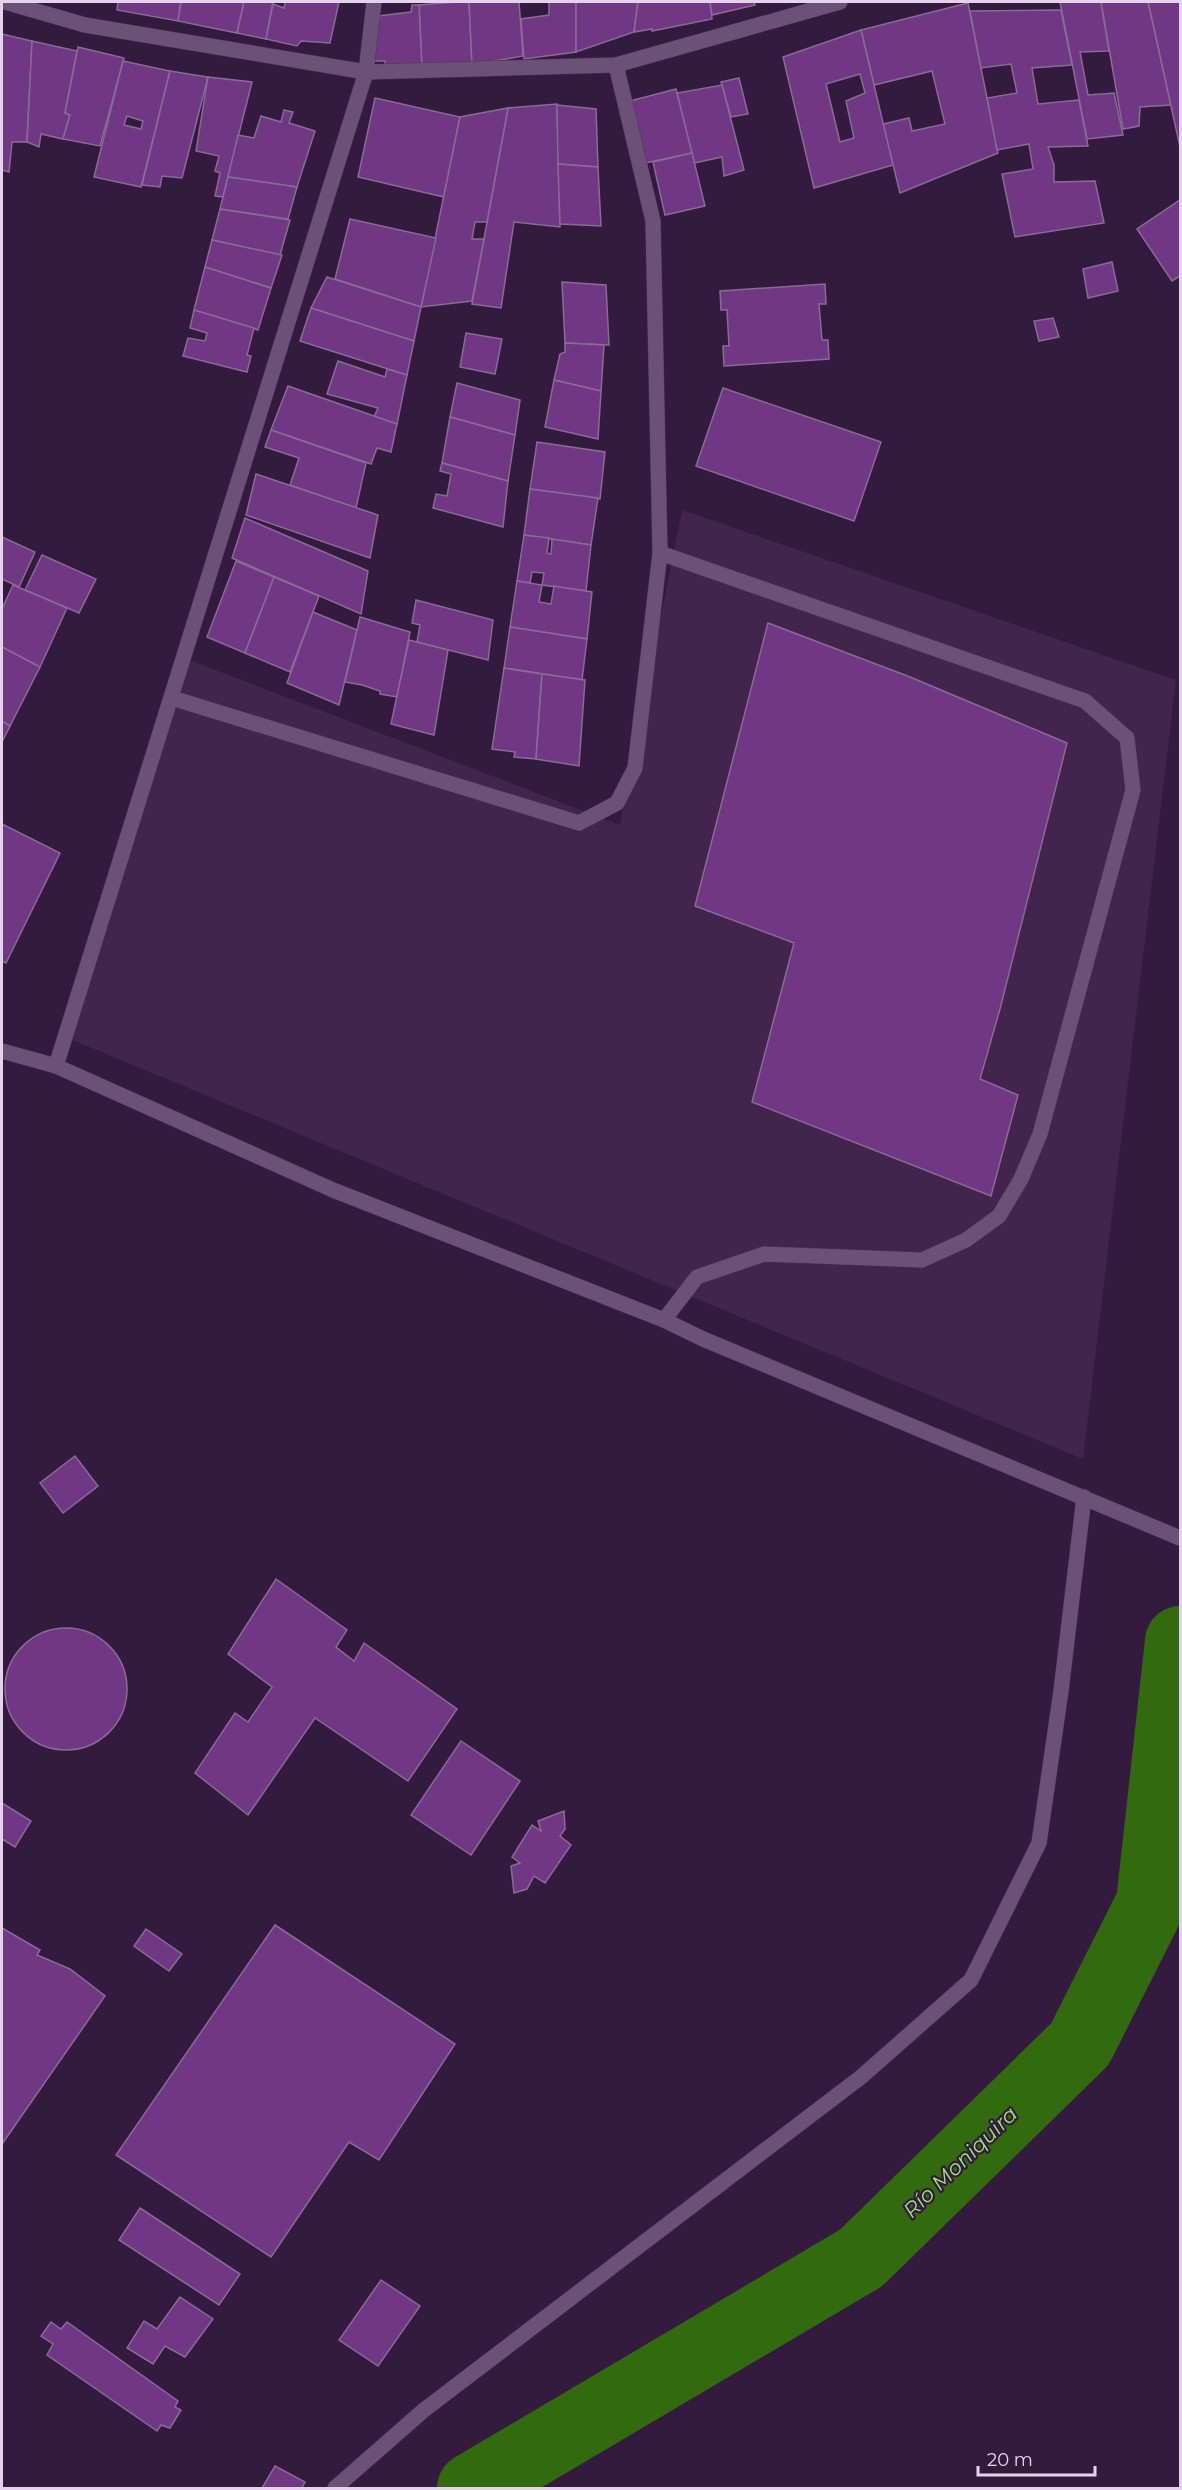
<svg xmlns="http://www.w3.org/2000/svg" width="1182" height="2490" viewBox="0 0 1182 2490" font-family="Montserrat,sans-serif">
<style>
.built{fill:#43244d}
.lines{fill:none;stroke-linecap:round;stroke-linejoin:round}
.river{stroke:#336a0f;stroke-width:70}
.building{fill:#703884;stroke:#896b95;stroke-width:1.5;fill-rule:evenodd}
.lane-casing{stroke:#4b3554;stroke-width:16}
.street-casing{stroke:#4b3554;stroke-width:16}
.secondary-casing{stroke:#4b3554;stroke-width:16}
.lane{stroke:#6d5077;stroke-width:15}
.street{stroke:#6d5077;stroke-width:15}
.secondary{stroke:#6d5077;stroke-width:15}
.labels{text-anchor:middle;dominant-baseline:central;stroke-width:4.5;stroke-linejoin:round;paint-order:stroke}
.water-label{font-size:21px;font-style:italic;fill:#9ce879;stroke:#341a3e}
</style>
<rect width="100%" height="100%" fill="#341a3e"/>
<path class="built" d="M682,510L1176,680L1083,1459L58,1034L179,656L620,825Z"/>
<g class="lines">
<path class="river" d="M472,2488L861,2258L1080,2044L1151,1903L1180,1641"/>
</g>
<g class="building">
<path d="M118,2H181L178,21L117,10Z"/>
<path d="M181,2H244L237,33L178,21Z"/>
<path d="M244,2H273L266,39L237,33Z"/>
<path d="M285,2H339L330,43L301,41L297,46L266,39L273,4L284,8Z"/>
<path d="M456,2H469L472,65L422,69L419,5Z"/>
<path d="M469,2H519L523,56L472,65Z"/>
<path d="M549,2H576V52L524,59L521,19L549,15Z"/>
<path d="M576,2H638L634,32L576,52Z"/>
<path d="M638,2H710L712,19L652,31V29L634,32Z"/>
<path d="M710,2H754L755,5L712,15Z"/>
<path d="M1060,2H1101L1109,51L1080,52L1088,95L1114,93L1123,135L1087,139Z"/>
<path d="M1101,2H1148L1171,105L1140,107L1139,126L1123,129Z"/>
<path d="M1148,2H1180V147L1154,28Z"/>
<path d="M968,3L998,153L900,193L883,124L909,118L912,131L945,124L932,71L874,85L861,30Z"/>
<path d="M412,5H419L422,69L385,65V61H371L378,16L411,12Z"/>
<path d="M1061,10L1072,65L1032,68L1038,104L1079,100L1088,146L1048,147L1054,165V182L1095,181L1104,223L1015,237L1002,174L1033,169L1029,144L997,150L987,98L1017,93L1011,64L981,68L970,11Z"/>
<path d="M861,30L893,165L814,188L783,57ZM860,74L865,93L846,101L854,138L840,142L826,84Z"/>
<path d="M2,34L32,41L27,142H12L9,172L2,170Z"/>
<path d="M32,41L77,51L65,113L70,115L63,139L41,134L39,147L27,142Z"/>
<path d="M78,47L124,58L100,146L63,139L70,115L65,113Z"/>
<path d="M123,61L170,71L141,187L94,177ZM127,116L143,121L141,129L124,125Z"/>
<path d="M170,71L208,77L182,178L162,176L160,187L142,185Z"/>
<path d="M208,77L252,82L223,197L215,196L220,173L215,171L219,156L196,151Z"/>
<path d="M739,78L748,114L731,117L721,82Z"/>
<path d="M722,85L744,170L724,176L722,157L694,163L677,93Z"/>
<path d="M676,89L692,153L645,163L630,101Z"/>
<path d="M375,98L460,117L444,197L358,177Z"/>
<path d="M557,104L560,227L514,222L501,308L472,304L508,108Z"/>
<path d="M557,105L596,109L598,167L558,164Z"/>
<path d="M508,108L487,222H475L472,239H484L472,301L421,307L460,117Z"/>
<path d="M284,110L293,112L289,123L315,131L297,187L228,177L238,135L254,138L261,116L281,122Z"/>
<path d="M692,153L705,206L665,215L653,162Z"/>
<path d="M558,164L598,167L601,226L560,224Z"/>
<path d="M228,177L297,187L288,219L220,209Z"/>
<path d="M1180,200V276L1172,281L1137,229Z"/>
<path d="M220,209L290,220L280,255L212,240Z"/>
<path d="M350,219L436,238L421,307L335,279Z"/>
<path d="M212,240L282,255L271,288L205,267Z"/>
<path d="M1112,262L1118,291L1088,298L1083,269Z"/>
<path d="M205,267L271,288L258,330L194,310Z"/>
<path d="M327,277L421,307L414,341L311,308Z"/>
<path d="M562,282L606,285L609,345L565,343Z"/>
<path d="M825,284L826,304H819L822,340H828L829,359L724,366L723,346H729L727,310H721L720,291Z"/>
<path d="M311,308L414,341L407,375L300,341Z"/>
<path d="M194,310L254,328L247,355L251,356L247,372L183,356L188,338L205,341L207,333L190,328Z"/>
<path d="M1053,318L1059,337L1039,341L1034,321Z"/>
<path d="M466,333L502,339L495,374L460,367Z"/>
<path d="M565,343L604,345L601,391L554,380L560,354L565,352Z"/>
<path d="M338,361L385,377L387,369L407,375L397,424L374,417L378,408L327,394Z"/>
<path d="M554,380L601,391L598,439L545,427Z"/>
<path d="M457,383L520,400L515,435L450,417Z"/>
<path d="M288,386L397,424L391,452L377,448L371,464L271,430Z"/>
<path d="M723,388L881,442L854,521L696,466Z"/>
<path d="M450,417L515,435L508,481L442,463Z"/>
<path d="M271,430L366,463L356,508L290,485L299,458L265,447Z"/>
<path d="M537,442L605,452L600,499L530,489Z"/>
<path d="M442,463L508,481L503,527L433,508L436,494L447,496L451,474L440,471Z"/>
<path d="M256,474L378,515L370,558L246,515Z"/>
<path d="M530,489L598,498L591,545L524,535Z"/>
<path d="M245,518L368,571L361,614L232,558Z"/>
<path d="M524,535L549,538L547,553L551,554L552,539L591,545L586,591L542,585L544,573L532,572L530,583L517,581Z"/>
<path d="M2,537L35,552L19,587L2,579Z"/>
<path d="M42,555L96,579L79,613L25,590Z"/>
<path d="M236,561L274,577L245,653L207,637Z"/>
<path d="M274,577L319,596L290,672L245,653Z"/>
<path d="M517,581L542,585L539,602L551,604L554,586L592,592L587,639L510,627Z"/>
<path d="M13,585L67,608L40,667L2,647V609Z"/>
<path d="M416,600L493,620L488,660L417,642L420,625L412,623Z"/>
<path d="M313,612L357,630L339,705L287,683Z"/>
<path d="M360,617L410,632L397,697L380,694V691L362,685L345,682Z"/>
<path d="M768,623L910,677L1067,743L1000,1009L980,1079L1018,1095L991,1196L752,1102L794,943L695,906Z"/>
<path d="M510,627L587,639L582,680L504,668Z"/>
<path d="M409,640L448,650L434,735L391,724Z"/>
<path d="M2,647L40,667L10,726L2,721Z"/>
<path d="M504,668L542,674L536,759L514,757L515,752L492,749Z"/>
<path d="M542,674L585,680L579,766L536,759Z"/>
<path d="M2,721L10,726L2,742Z"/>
<path d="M2,824L60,853L6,963L2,961Z"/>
<path d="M75,1456L98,1486L63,1513L40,1483Z"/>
<path d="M276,1579L347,1630L336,1647L354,1661L364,1643L457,1709L408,1781L315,1718L248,1815L195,1773L235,1713L248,1722L272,1687L228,1654Z"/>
<circle cx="66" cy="1689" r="61"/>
<path d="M461,1741L520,1781L471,1855L411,1815Z"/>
<path d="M2,1803L31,1821L15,1847L2,1839Z"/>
<path d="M564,1811L565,1829L560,1836L571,1845L545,1883L534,1876L527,1889L514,1893L511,1866L520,1863L512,1857L532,1825L541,1831L538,1821Z"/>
<path d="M275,1925L455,2044L379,2160L349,2142L271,2257L116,2155Z"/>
<path d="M2,1928L40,1950L37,1955L70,1969L105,1996L2,2144Z"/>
<path d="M146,1929L182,1954L169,1971L134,1946Z"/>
<path d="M140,2208L240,2274L219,2305L119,2240Z"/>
<path d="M381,2280L420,2306L378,2366L339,2340Z"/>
<path d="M180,2297L213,2319L185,2357L165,2346L153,2364L127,2348L144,2321L157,2329Z"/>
<path d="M51,2322L61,2329L67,2322L178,2401L175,2407L181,2410L170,2428L161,2425L157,2431L47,2355L53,2344L41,2336Z"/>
<path d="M275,2466L305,2482L302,2488H262Z"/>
</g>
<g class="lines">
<g class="lane-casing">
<g id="lane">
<path d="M660,553L1085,701L1127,738L1133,790L1040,1134L1021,1179L999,1216L966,1240L922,1260L764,1254L697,1277L664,1320"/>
<path d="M172,698L579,823L617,803L635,768L660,553L653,221L616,65"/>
</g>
</g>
<g class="street-casing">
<g id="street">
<path d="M5,2L85,25L366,72L616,65L840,2"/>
<path d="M56,1066L366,72L374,2"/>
<path d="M335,2488L424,2410L861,2077L971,1980L1039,1843L1061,1691L1084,1497"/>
</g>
</g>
<g class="secondary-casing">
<path id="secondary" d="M2,1051L56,1066L333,1190L664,1320L703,1339L1180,1538"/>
</g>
<use href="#lane" class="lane"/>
<use href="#street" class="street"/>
<use href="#secondary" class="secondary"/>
</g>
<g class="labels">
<g class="water-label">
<text transform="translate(960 2162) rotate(-44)">Río Moniquira</text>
</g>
</g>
<rect width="1182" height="2490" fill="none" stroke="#e4d3ea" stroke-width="6"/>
<path d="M978 2466v9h117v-9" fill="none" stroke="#e4d3ea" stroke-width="3"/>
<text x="987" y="2466" font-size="18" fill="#e4d3ea" stroke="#341a3e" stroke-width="4.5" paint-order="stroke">20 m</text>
</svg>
